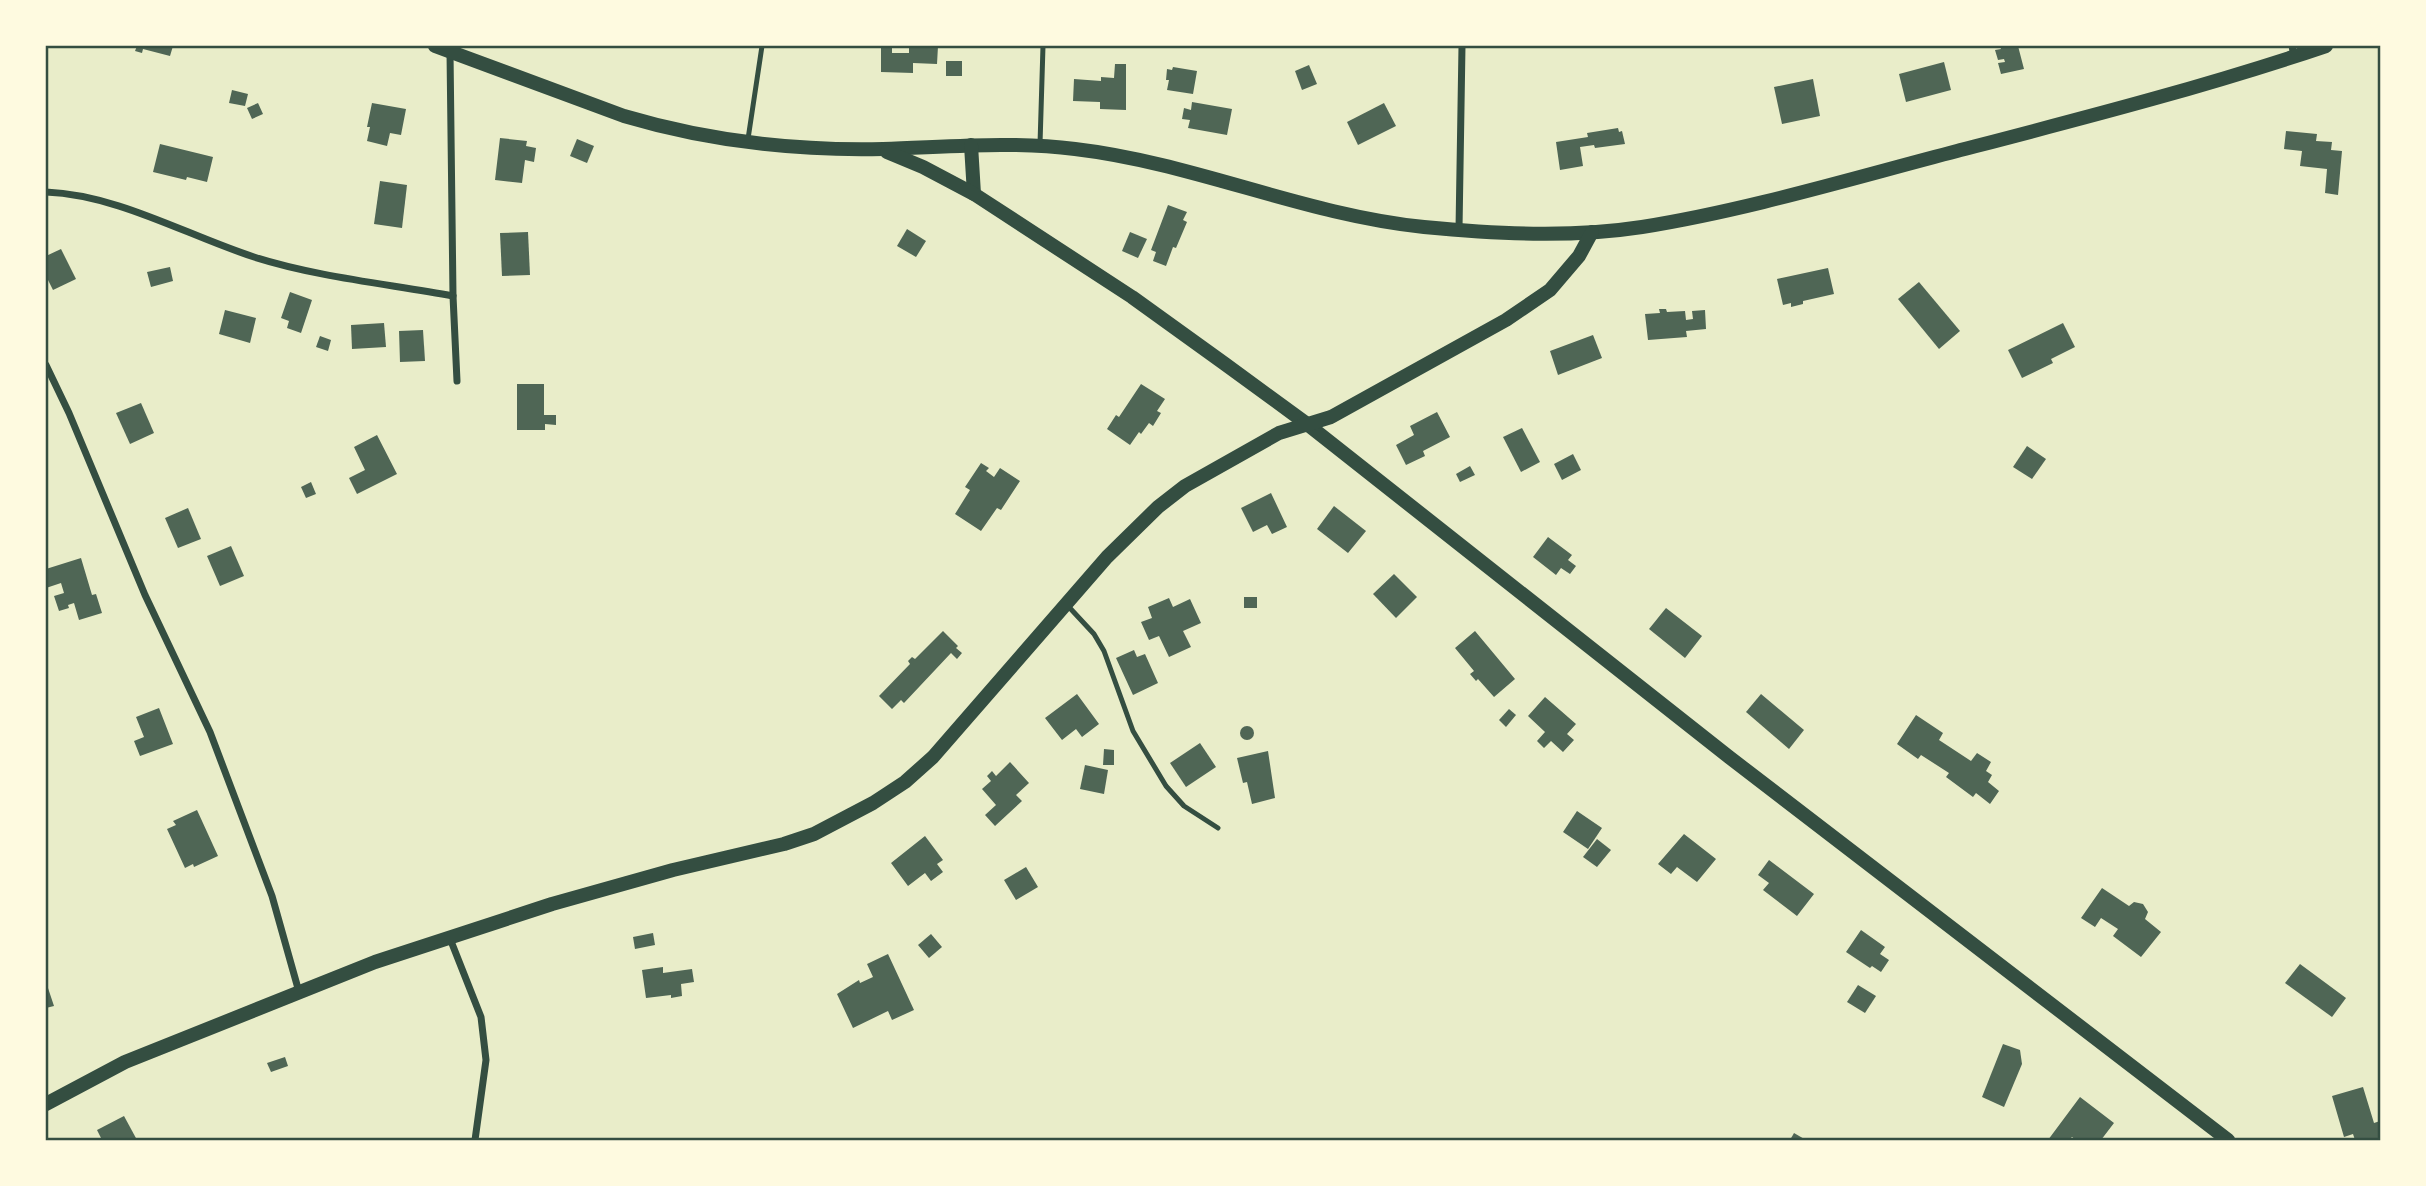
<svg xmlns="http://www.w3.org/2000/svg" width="2426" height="1186" viewBox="0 0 2426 1186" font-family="Ubuntu,sans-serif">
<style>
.building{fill:#4f6655}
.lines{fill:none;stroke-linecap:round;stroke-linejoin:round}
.service{stroke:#344e41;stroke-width:5}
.minor{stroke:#344e41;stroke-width:7}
.secondary{stroke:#344e41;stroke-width:14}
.neatline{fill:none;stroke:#344e41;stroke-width:2.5}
</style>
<rect width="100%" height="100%" fill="#e9edc9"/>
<g class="building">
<path d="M137,46H173L170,56L143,49L142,53L135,51Z"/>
<path d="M881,46H892V53H909V47L938,46L937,64L913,63V73L881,72Z"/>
<path d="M2000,46H2018L2024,69L2001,74L1998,63L2005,62L2004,59L1998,60L1995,50L2001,49Z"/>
<rect x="946" y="61" width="16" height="15"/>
<path d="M1944,62L1951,90L1906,102L1899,74Z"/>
<path d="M1115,64H1126V110L1100,109V102L1073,101L1074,79L1101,81V77L1114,78Z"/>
<path d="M1309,65L1317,84L1302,90L1295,71Z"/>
<path d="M1173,67L1197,71L1193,94L1167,90L1169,80H1166L1167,69L1172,70Z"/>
<path d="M1813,79L1820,116L1782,124L1774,87Z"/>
<path d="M232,90L248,94L245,106L229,103Z"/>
<path d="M1192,102L1232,109L1227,135L1188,128L1190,120L1182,119L1184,108L1191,110Z"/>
<path d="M258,103L263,114L252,119L247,108Z"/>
<path d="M372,103L406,109L401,135L390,133L387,146L367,141L370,127H367Z"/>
<path d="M1384,103L1396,126L1358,145L1347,122Z"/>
<path d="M1618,128L1619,132L1622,131L1625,144L1595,148L1594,145L1580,147L1583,166L1560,170L1556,142L1588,137L1587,133Z"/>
<path d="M2286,131L2317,134L2316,141L2332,142L2331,150L2342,151L2338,195L2325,193L2327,169L2300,166L2302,151L2284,149Z"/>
<path d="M500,138L527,141L526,146L536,148L534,162L525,160L522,183L495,180Z"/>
<path d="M577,139L594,146L587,163L570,156Z"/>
<path d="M160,144L213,157L207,182L187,177L186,180L153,172Z"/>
<path d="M380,181L407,185L402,228L374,224Z"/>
<path d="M1168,205L1187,212L1183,220L1187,222L1176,248L1173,247L1166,266L1153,261L1156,252L1151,250Z"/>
<path d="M907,229L926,241L916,257L897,246Z"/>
<path d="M528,232L530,275L502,276L500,233Z"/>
<path d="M1130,232L1147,239L1138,258L1122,251Z"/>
<path d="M61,249L76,279L53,290L46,276V256Z"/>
<path d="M170,267L173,281L151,287L147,272Z"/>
<path d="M1828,268L1834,294L1803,301V304L1791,307V303L1783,305L1777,279Z"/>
<path d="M1919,282L1960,331L1939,349L1898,299Z"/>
<path d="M290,292L312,300L301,333L287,328L289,321L281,318Z"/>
<path d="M1659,309H1666L1667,312L1685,311L1686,320L1693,319L1692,311L1705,310L1706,329L1686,331L1687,337L1648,340L1645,314L1660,313Z"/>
<path d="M225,310L256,318L250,343L219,334Z"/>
<path d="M384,323L386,347L352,349L351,325Z"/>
<path d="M2063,323L2075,347L2051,359L2053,363L2022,378L2008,350Z"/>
<path d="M423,330L425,361L400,362L399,331Z"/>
<path d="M1593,335L1602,358L1558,375L1550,351Z"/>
<path d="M320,336L331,340L328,351L316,347Z"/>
<path d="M517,384H544V415H556V425L545,424V430H517Z"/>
<path d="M1141,384L1165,399L1157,411L1161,413L1153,426L1149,423L1141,434L1139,432L1130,445L1107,429L1116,415L1119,417Z"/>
<path d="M141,403L154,433L130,444L116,413Z"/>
<path d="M1437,412L1450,437L1423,451L1425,456L1406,465L1396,445L1414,435L1410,426Z"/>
<path d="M1522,428L1540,462L1521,472L1503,437Z"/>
<path d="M377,435L397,474L357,494L349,478L365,470L354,447Z"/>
<path d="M2027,446L2046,459L2032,479L2013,467Z"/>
<path d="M1573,454L1581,470L1562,480L1554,464Z"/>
<path d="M981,463L989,468L986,471L994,477L1000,468L1020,481L1001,510L997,508L981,531L955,514L970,490L965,487Z"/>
<path d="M1470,466L1475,475L1460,482L1456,474Z"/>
<path d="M311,482L316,494L306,498L301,487Z"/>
<path d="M1271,493L1287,527L1272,534L1267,525L1253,532L1241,508Z"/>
<path d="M1334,506L1366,531L1348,553L1317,529Z"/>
<path d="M188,508L201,539L178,548L165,518Z"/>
<path d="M1548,537L1572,555L1568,560L1576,566L1570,574L1561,568L1556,575L1533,557Z"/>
<path d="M231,546L244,576L220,586L207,556Z"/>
<path d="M81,558L92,595L96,594L102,613L79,620L74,603L68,605L69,608L59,611L54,596L64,593L61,583L46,588V569Z"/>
<path d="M1394,574L1417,597L1396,618L1373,594Z"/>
<rect x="1244" y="597" width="13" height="11"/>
<path d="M1169,598L1173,607L1190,599L1201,623L1183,631L1191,647L1169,657L1159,636L1149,640L1141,622L1152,618L1148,607Z"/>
<path d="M1666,608L1702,636L1685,658L1649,629Z"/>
<path d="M943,631L958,646L956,648L962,653L957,659L951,653L904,703L901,700L892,709L879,696L910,664L908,661L912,657L915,659Z"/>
<path d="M1475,631L1515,679L1494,697L1478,679L1476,681L1470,674L1474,671L1455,648Z"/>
<path d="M1134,650L1137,657L1145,654L1158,683L1133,695L1116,658Z"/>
<path d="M1077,694L1099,724L1082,737L1076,729L1062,740L1045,718Z"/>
<path d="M1761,694L1804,730L1789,749L1746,712Z"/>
<path d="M1545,697L1576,724L1567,734L1574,740L1563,752L1551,741L1544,748L1537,741L1545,732L1528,716Z"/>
<path d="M159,708L173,744L140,756L134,741L144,737L136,717Z"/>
<path d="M1509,709L1516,715L1506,727L1499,720Z"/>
<path d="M1916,715L1943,733L1939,740L1971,761L1977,753L1991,762L1986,771L1992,775L1988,782L1999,791L1990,804L1976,793L1973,797L1946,777L1949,773L1921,755L1918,759L1897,744Z"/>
<circle cx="1247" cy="733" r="7"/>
<path d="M1200,743L1216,767L1186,787L1170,763Z"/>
<path d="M1104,749L1114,750V765H1103Z"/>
<path d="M1268,751L1275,798L1252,804L1247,782L1243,783L1237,758Z"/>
<path d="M1010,762L1029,783L1016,795L1022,801L995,826L985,815L996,805L982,789L991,781L987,776L992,771L996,776Z"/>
<path d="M1085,765L1108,770L1104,794L1080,789Z"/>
<path d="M197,810L218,856L194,867L193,864L185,868L167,829L176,825L173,821Z"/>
<path d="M1577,811L1602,828L1588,849L1563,832Z"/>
<path d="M1684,834L1716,859L1697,882L1677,867L1671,874L1658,864Z"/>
<path d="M925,836L943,860L937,864L943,872L931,881L925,873L908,886L891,863Z"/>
<path d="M1597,839L1611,850L1597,867L1583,857Z"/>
<path d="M1769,860L1814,894L1797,916L1763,890L1769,883L1758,875Z"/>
<path d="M1026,867L1038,887L1016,900L1004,880Z"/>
<path d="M2102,888L2129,906L2134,902L2143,904L2148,912L2145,919L2161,932L2141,957L2113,936L2118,929L2101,918L2095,927L2081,918Z"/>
<path d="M1861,930L1885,947L1880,954L1889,960L1881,972L1872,966L1870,968L1846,952Z"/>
<path d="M653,933L655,945L635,949L633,937Z"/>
<path d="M931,934L942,947L929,958L918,945Z"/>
<path d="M888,954L914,1010L892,1020L888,1011L853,1028L837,994L859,980L860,983L873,977L867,964Z"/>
<path d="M2300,964L2346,998L2332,1017L2285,983Z"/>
<path d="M663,967V973L692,969L694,982L681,984L682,996L671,998V995L646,998L642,970Z"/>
<path d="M46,982L54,1006L46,1008Z"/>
<path d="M1858,985L1876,996L1865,1013L1847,1002Z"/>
<path d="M2003,1044L2020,1050L2022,1064L2004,1107L1982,1097Z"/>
<path d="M285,1057L288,1066L271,1072L267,1063Z"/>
<path d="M2363,1087L2374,1123L2380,1121V1139L2377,1140H2355L2353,1134L2344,1137L2332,1096Z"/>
<path d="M2080,1097L2114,1123L2101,1140H2076L2072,1137L2069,1140H2048Z"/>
<path d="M124,1116L137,1140H102L97,1130Z"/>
<path d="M1794,1133L1806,1140H1790Z"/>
</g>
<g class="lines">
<g class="service">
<path d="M748,139L762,46"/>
<path d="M1040,144L1043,46"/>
<path d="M1068,606L1094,634L1104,651L1133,731L1166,786L1184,806L1218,828"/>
</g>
<g class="minor">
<path d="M2292,46L2294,56"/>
<path d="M450,52L453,296L457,381"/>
<path d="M46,192C118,195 186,235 254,257C317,277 388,284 453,296"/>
<path d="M1459,229L1462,46"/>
<path d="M46,365L69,413L145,595L210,732L272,896L299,992"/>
<path d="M449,936L481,1017L486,1060L475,1140"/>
</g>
<g class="secondary">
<path d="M435,46L624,116C708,141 795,151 883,149C948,147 1011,141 1075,149C1194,163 1305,215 1424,227C1496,234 1571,238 1642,227C1748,210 1853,178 1957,151C2080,119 2205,87 2326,46"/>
<path d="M971,145L974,194"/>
<path d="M887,152L923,167L974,194L1132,297L1225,364L1307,424L1729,757L2228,1140"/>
<path d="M46,1104L125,1062L375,962L552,904L673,870L784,844L814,834L873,803L905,782L933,757L1107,557L1158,507L1185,486L1279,433L1331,417L1506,320L1550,290L1579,256L1592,232"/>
</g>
</g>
<rect width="2426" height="1186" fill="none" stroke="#fefae0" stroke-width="94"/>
<rect x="47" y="47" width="2332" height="1092" class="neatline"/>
</svg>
